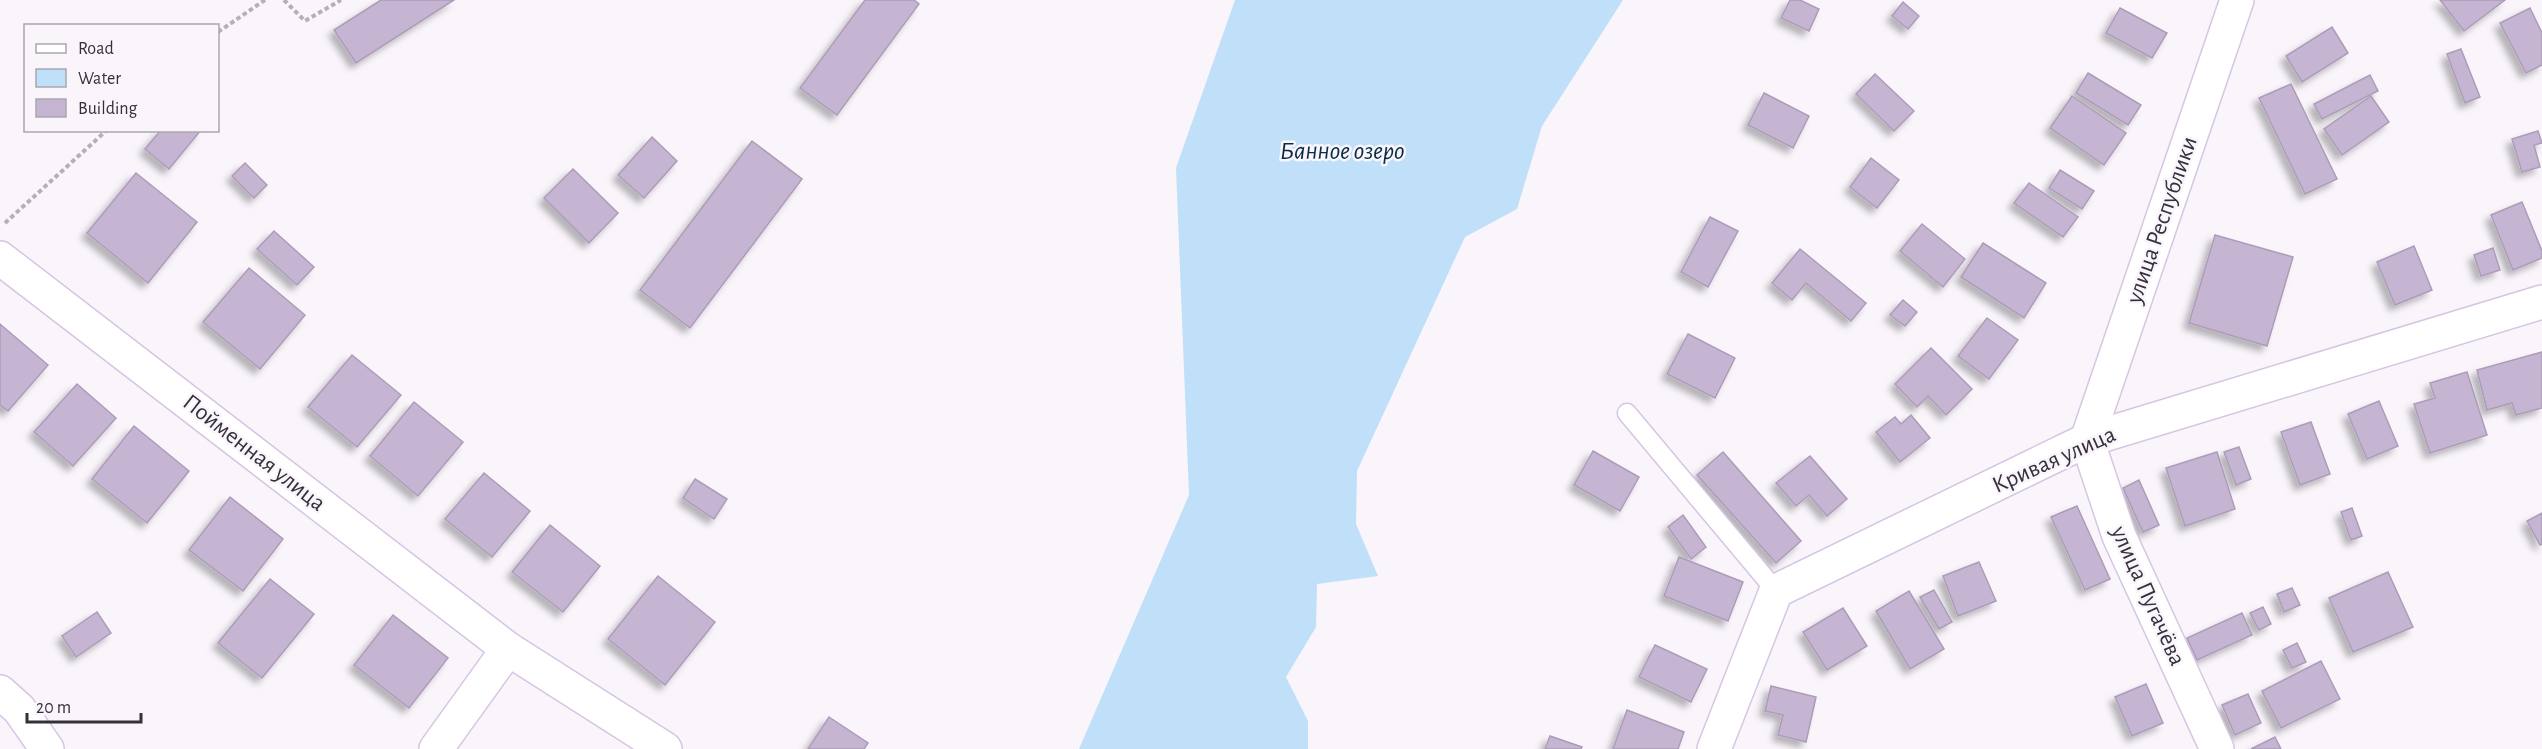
<svg xmlns="http://www.w3.org/2000/svg" width="2542" height="749" viewBox="0 0 2542 749" font-family="'Alegreya Sans',sans-serif">
<style>
.water{fill:#c0dff8}
.building{fill:#c6b4d3;stroke:#ad9cb8;stroke-width:1.5;filter:url(#shadow)}
.lines{fill:none;stroke-linecap:round;stroke-linejoin:round}
.service-casing{stroke:#d7c5e3;stroke-width:21}
.minor-casing{stroke:#d7c5e3;stroke-width:36}
.path{stroke:#b5b0b8;stroke-width:4;stroke-dasharray:4.5 3;stroke-linecap:butt}
.service{stroke:#fff;stroke-width:18}
.minor{stroke:#fff;stroke-width:33}
.labels{text-anchor:middle;dominant-baseline:central;stroke-width:5;stroke-linejoin:round;paint-order:stroke}
.street-label{font-size:24px;fill:#36303b;stroke:#f9f5fb}
.water-label{font-size:26px;font-style:italic;fill:#062d46;stroke:#f9f5fb}
</style>
<defs>
<filter id="shadow"><feDropShadow dx="-5.5" dy="5.5" stdDeviation="3" flood-color="#0004"/></filter>
</defs>
<rect width="100%" height="100%" fill="#f9f5fb"/>
<path class="water" d="M1235,0H1623L1542,126L1517,209L1465,237L1357,471L1356,524L1378,576L1317,584L1316,627L1286,677L1308,721V749H1079L1189,495L1176,168Z"/>
<g class="building">
<path d="M381,0H454L356,63L334,30Z"/>
<path d="M865,0H914L919,4L837,115L800,88Z"/>
<path d="M1790,0H1800L1819,9L1809,31L1781,18Z"/>
<path d="M2440,0H2505L2464,31Z"/>
<path d="M1903,2L1919,16L1908,29L1892,16Z"/>
<path d="M2120,8L2167,33L2152,58L2106,33Z"/>
<path d="M2530,8L2542,33V65L2526,73L2500,23Z"/>
<path d="M2332,27L2348,53L2302,82L2286,56Z"/>
<path d="M2461,49L2480,97L2465,103L2447,54Z"/>
<path d="M2088,73L2141,105L2128,125L2076,93Z"/>
<path d="M1875,74L1914,111L1894,131L1856,94Z"/>
<path d="M2370,75L2378,91L2322,119L2314,104Z"/>
<path d="M2291,84L2337,179L2305,194L2259,98Z"/>
<path d="M1764,93L1809,116L1793,148L1748,125Z"/>
<path d="M2072,96L2126,133L2104,165L2050,128Z"/>
<path d="M2371,96L2389,122L2342,155L2324,129Z"/>
<path d="M161,130H201L169,169L145,149Z"/>
<path d="M2538,131L2542,143L2534,145L2540,167L2522,172L2512,139Z"/>
<path d="M652,137L677,161L644,198L618,175Z"/>
<path d="M752,141L802,179L690,328L640,290Z"/>
<path d="M1871,158L1899,180L1877,208L1850,187Z"/>
<path d="M245,163L267,185L254,198L232,176Z"/>
<path d="M573,169L618,213L589,243L544,198Z"/>
<path d="M2060,170L2094,191L2082,209L2049,188Z"/>
<path d="M136,173L197,222L148,283L87,233Z"/>
<path d="M2029,183L2078,217L2063,237L2014,203Z"/>
<path d="M2522,202L2542,251V258L2513,270L2491,215Z"/>
<path d="M1710,217L1738,231L1708,287L1681,272Z"/>
<path d="M1922,224L1965,259L1943,287L1900,251Z"/>
<path d="M274,231L314,267L297,285L257,249Z"/>
<path d="M2215,235L2293,257L2267,346L2189,323Z"/>
<path d="M1983,243L2046,283L2024,318L1961,277Z"/>
<path d="M2414,246L2432,290L2395,305L2377,262Z"/>
<path d="M2493,248L2500,270L2481,276L2474,255Z"/>
<path d="M1800,249L1866,303L1851,321L1806,283L1792,300L1772,283Z"/>
<path d="M249,268L305,315L260,369L203,322Z"/>
<path d="M1903,300L1917,312L1905,326L1890,315Z"/>
<path d="M1987,318L2018,340L1989,379L1958,356Z"/>
<path d="M0,324L48,365L8,411L0,405Z"/>
<path d="M1688,334L1735,358L1715,398L1667,374Z"/>
<path d="M1931,348L1972,389L1946,415L1928,396L1917,407L1895,384Z"/>
<path d="M2542,352V408L2516,415L2512,403L2487,410L2477,370Z"/>
<path d="M352,355L401,395L357,447L308,407Z"/>
<path d="M2467,372L2487,435L2430,453L2414,404L2435,398L2430,383Z"/>
<path d="M77,384L116,418L73,466L34,432Z"/>
<path d="M2379,401L2398,446L2367,459L2348,414Z"/>
<path d="M414,402L463,442L418,496L370,456Z"/>
<path d="M1911,415L1930,438L1900,462L1876,432L1895,417L1901,424Z"/>
<path d="M2311,422L2330,474L2300,485L2281,432Z"/>
<path d="M134,426L189,471L147,523L92,479Z"/>
<path d="M2239,447L2251,479L2236,485L2224,452Z"/>
<path d="M1593,451L1639,477L1620,511L1574,485Z"/>
<path d="M1723,452L1801,541L1776,563L1697,475Z"/>
<path d="M2217,452L2235,509L2185,526L2166,468Z"/>
<path d="M1810,456L1847,499L1827,516L1809,495L1796,506L1776,483Z"/>
<path d="M484,473L530,511L492,557L445,519Z"/>
<path d="M695,479L727,499L714,519L683,498Z"/>
<path d="M2139,480L2159,525L2143,532L2123,488Z"/>
<path d="M230,497L283,539L243,591L189,550Z"/>
<path d="M2077,506L2110,579L2085,590L2051,517Z"/>
<path d="M2352,508L2362,536L2351,540L2341,512Z"/>
<path d="M2542,513V544L2540,545L2527,521Z"/>
<path d="M1683,515L1706,547L1691,559L1668,527Z"/>
<path d="M550,525L600,566L563,612L512,572Z"/>
<path d="M1679,557L1743,582L1728,621L1664,596Z"/>
<path d="M1979,562L1996,601L1958,616L1943,576Z"/>
<path d="M2388,572L2413,627L2353,652L2329,598Z"/>
<path d="M658,576L715,622L665,685L608,639Z"/>
<path d="M270,579L314,614L262,678L218,643Z"/>
<path d="M2292,588L2300,605L2284,612L2277,594Z"/>
<path d="M1934,590L1952,622L1939,629L1920,597Z"/>
<path d="M1909,591L1944,649L1910,669L1876,611Z"/>
<path d="M2263,607L2271,624L2259,630L2250,613Z"/>
<path d="M1843,608L1867,646L1827,670L1803,632Z"/>
<path d="M97,612L111,633L76,657L62,636Z"/>
<path d="M2242,613L2252,635L2197,660L2187,638Z"/>
<path d="M393,615L448,658L409,708L354,665Z"/>
<path d="M2297,643L2306,662L2292,668L2283,650Z"/>
<path d="M1655,645L1707,669L1691,702L1639,677Z"/>
<path d="M2321,661L2340,699L2281,728L2262,691Z"/>
<path d="M2146,684L2163,723L2132,736L2115,697Z"/>
<path d="M1771,686L1816,697L1806,742L1778,735L1783,715L1765,711Z"/>
<path d="M2248,694L2261,723L2235,735L2222,705Z"/>
<path d="M1627,710L1684,732L1678,749H1613Z"/>
<path d="M829,717L868,743L864,749H808Z"/>
<path d="M1550,736L1582,747L1581,749H1545Z"/>
<path d="M2275,737L2281,749H2251Z"/>
</g>
<g class="lines">
<g class="service-casing">
<path id="service" d="M1627,413L1776,591"/>
</g>
<g class="minor-casing">
<g id="minor">
<path d="M0,258L508,649L665,749"/>
<path d="M0,692L19,709L47,749"/>
<path d="M436,749L508,649"/>
<path d="M1714,749L1776,591L2087,440L2542,302"/>
<path d="M2217,749L2119,536L2087,440L2237,0"/>
</g>
</g>
<g class="path">
<path d="M284,0L305,21L341,0"/>
<path d="M218,32L265,0"/>
<path d="M5,223L107,130"/>
</g>
<use href="#service" class="service"/>
<use href="#minor" class="minor"/>
</g>
<g class="labels">
<g class="street-label">
<text transform="translate(2162 220) rotate(-71)">улица Республики</text>
<text transform="translate(254 453) rotate(38)">Пойменная улица</text>
<text transform="translate(2054 460) rotate(-24)">Кривая улица</text>
<text transform="translate(2148 596) rotate(66)">улица Пугачёва</text>
</g>
<g class="water-label">
<text x="1342" y="151">Банное озеро</text>
</g>
</g>
<rect x="24" y="24" width="195" height="108" fill="#f9f5fb" stroke="#aba6ae" stroke-width="1.5"/>
<rect x="36" y="44" width="30" height="9" fill="#ffffff" stroke="#aba6ae" stroke-width="1.5"/>
<text x="78" y="54" font-size="18" fill="#36303b">Road</text>
<rect x="36" y="69" width="30" height="18" fill="#c0dff8" stroke="#aba6ae" stroke-width="1.5"/>
<text x="78" y="84" font-size="18" fill="#36303b">Water</text>
<rect x="36" y="99" width="30" height="18" fill="#c6b4d3" stroke="#aba6ae" stroke-width="1.5"/>
<text x="78" y="114" font-size="18" fill="#36303b">Building</text>
<path d="M27 713v9h114v-9" fill="none" stroke="#36303b" stroke-width="3"/>
<text x="36" y="713" font-size="18" fill="#36303b" stroke="#f9f5fb" stroke-width="4.5" paint-order="stroke">20 m</text>
</svg>
